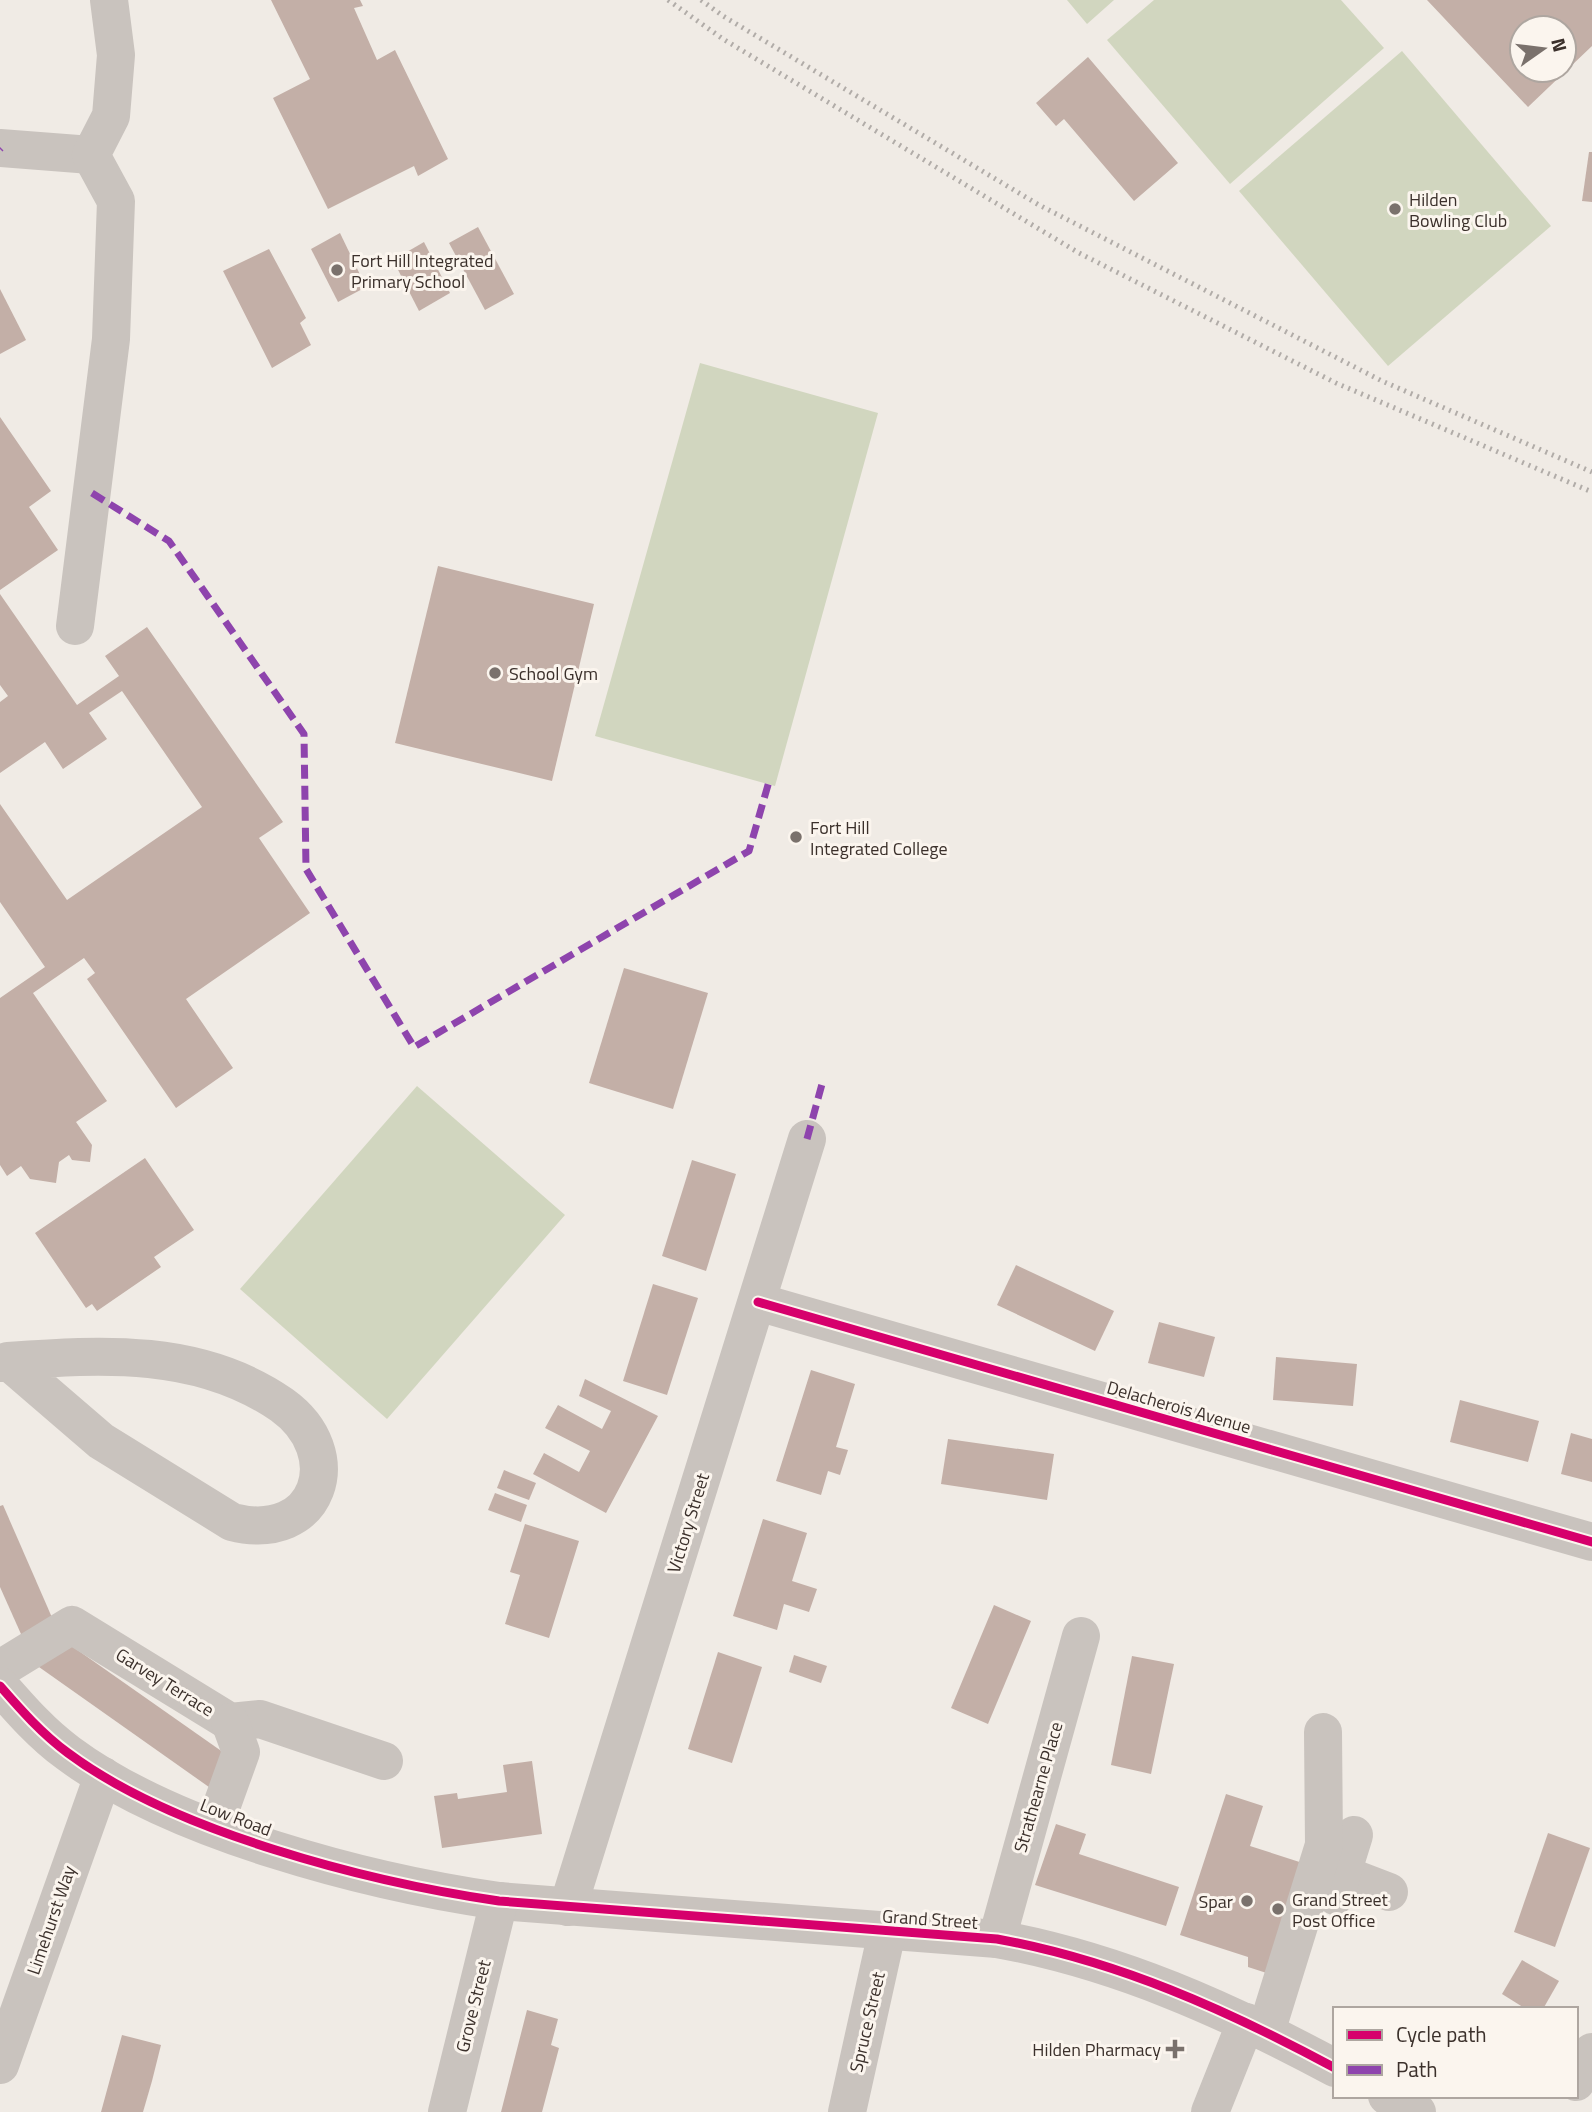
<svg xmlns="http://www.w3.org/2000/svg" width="1592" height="2112" viewBox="0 0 1592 2112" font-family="'Titillium Web',sans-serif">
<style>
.green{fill:#d1d6bf}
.building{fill:#c3afa7;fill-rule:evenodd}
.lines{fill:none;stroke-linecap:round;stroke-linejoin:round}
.minor{stroke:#c9c3be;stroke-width:38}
.rail{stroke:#b1aca8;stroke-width:5;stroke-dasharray:2 5;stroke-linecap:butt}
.quiet{stroke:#8e44ad;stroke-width:7;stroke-dasharray:14 7;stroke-linecap:butt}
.cycleway-casing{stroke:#fbf5ee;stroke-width:13}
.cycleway{stroke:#d6006c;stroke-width:9}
.poi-dot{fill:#7a716c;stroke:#fbf5ee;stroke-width:2.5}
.labels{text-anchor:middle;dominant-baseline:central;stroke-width:6;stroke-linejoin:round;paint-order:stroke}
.poi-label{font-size:18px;fill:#3b302b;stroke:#fbf5ee;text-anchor:start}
.street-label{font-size:18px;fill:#3b302b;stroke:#fbf5ee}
</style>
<rect width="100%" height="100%" fill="#f0ebe5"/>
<g class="green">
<path d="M1067,0H1114L1087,24Z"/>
<path d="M1154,0H1341L1384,48L1230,184L1107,40Z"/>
<path d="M1402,51L1551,226L1388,366L1239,191Z"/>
<path d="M700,363L878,413L775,786L595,736Z"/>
<path d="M417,1086L565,1215L387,1419L240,1289Z"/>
</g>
<g class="building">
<path d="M271,0H360L363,6L354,8L377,60L395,50L448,159L418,176L414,166L328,209L273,98L310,79Z"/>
<path d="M1427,0H1592V46L1528,107ZM1522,28H1564V70H1522Z"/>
<path d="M1088,57L1178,163L1134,201L1064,119L1056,126L1036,103Z"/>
<path d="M1589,152H1592V202L1582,201Z"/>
<path d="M478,227L514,294L485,310L449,243Z"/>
<path d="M340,233L366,287L338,302L311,249Z"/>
<path d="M424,242L450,293L419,311L393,260Z"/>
<path d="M269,249L306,318L300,323L311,345L272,368L223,271Z"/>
<path d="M0,289L26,340L0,354Z"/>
<path d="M0,417L51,491L29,507L58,550L0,590Z"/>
<path d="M438,566L594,604L552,781L395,743Z"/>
<path d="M0,594L77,705L119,676L105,656L147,627L283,822L259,838L310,913L186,999L233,1068L176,1108L87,979L95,973L84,958L33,993L107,1101L76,1122L92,1145L90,1162L72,1160L69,1155L59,1162L56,1183L30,1179L21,1166L7,1176L0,1165V998L45,967L0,902V804L67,900L202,807L122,691L89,713L107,739L63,769L45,742L0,773V702L8,696L0,685Z"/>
<path d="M624,968L708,993L673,1109L589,1083Z"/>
<path d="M145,1158L194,1230L154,1257L161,1267L97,1311L92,1304L86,1308L35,1233Z"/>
<path d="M692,1160L736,1174L706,1271L662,1256Z"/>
<path d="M1016,1265L1114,1311L1095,1351L997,1305Z"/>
<path d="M653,1284L698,1298L667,1395L623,1381Z"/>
<path d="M1159,1322L1215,1337L1204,1377L1148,1363Z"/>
<path d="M1276,1357L1357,1364L1353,1406L1273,1400Z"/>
<path d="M811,1370L855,1384L836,1447L848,1450L840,1475L828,1471L821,1495L776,1481Z"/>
<path d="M585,1379L658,1416L606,1513L533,1474L544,1453L579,1472L590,1451L545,1428L558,1405L602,1429L611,1411L579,1396Z"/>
<path d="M1460,1400L1539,1421L1528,1462L1450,1442Z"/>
<path d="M1571,1433L1592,1439V1482L1561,1474Z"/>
<path d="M948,1439L1054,1454L1047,1500L941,1484Z"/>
<path d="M504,1470L536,1483L529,1500L497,1488Z"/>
<path d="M495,1493L527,1505L521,1522L488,1510Z"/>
<path d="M3,1505L57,1629L25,1643L0,1587V1506Z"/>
<path d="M763,1519L807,1533L792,1581L817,1589L809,1612L784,1604L777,1630L733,1616Z"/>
<path d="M525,1524L579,1541L549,1638L505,1624L520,1575L510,1572Z"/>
<path d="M994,1605L1031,1621L988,1724L951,1708Z"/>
<path d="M59,1637L237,1762L216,1792L39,1667Z"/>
<path d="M718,1652L762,1667L732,1763L688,1749Z"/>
<path d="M794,1655L827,1666L821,1683L789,1672Z"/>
<path d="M1132,1656L1174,1664L1151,1774L1111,1765Z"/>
<path d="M532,1761L542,1834L442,1848L434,1796L457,1793L458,1799L507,1792L503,1765Z"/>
<path d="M1226,1794L1263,1806L1250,1846L1315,1867L1279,1977L1248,1967V1957L1180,1935Z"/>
<path d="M1056,1824L1086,1834L1079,1854L1179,1887L1166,1926L1035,1885Z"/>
<path d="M1548,1833L1590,1848L1555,1947L1514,1932Z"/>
<path d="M1522,1960L1559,1981L1543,2009H1526L1502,1994Z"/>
<path d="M527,2010L558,2019L551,2045L559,2048L542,2112H501Z"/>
<path d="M122,2035L161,2045L152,2081L143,2112H101Z"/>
</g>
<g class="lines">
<g class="minor">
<path d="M0,148L91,155"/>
<path d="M75,626L111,339L116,201L91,155L111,116L116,55L109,0"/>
<path d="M758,1302L1592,1542"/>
<path d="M0,1363L8,1361C102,1354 200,1348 282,1405C349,1453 320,1544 232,1522L101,1441L8,1361"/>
<path d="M0,1669L72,1625L230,1722L260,1719L384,1761"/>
<path d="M0,1686C21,1710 42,1734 68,1753C174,1832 368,1882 499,1901L997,1939C1118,1961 1227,2010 1335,2068"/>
<path d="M214,1827L241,1752L230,1722"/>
<path d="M1342,1874L1389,1892"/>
<path d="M1335,1896L1354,1835"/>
<path d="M568,1907L807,1139"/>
<path d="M997,1939L1081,1636"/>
<path d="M1266,2032L1324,1845L1323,1732"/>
<path d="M0,2065L103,1776"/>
<path d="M1576,2082L1592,2052"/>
<path d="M1387,2096L1417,2112"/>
<path d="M447,2112L499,1901"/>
<path d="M847,2112L887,1932"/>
<path d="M1210,2112L1246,2022"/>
</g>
<g class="rail">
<path d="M668,0L723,39L1079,253L1336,383L1592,492"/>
<path d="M701,0L723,16L1039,205L1382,381L1592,472"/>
</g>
<g class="quiet">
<path d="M0,149L1,148"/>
<path d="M92,493L169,541L304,734L306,869L414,1047L749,851L770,778"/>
<path d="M807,1139L822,1084"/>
</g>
<g class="cycleway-casing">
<g id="cycleway">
<path d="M758,1302L1592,1542"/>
<path d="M0,1686C21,1710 42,1734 68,1753C174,1832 368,1882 499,1901L997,1939C1118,1961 1227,2010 1335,2068"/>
</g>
</g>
<use href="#cycleway" class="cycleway"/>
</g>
<g class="poi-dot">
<circle cx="1395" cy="209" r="7"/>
<circle cx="337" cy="270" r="7"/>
<circle cx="495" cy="673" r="7"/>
<circle cx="796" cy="837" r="7"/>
<circle cx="1247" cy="1901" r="7"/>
<circle cx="1278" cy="1909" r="7"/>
<path d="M1171.5 2038.5h7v7h7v7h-7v7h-7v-7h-7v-7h7z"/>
</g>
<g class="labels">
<g class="poi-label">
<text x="1409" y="199">Hilden<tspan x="1409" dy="21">Bowling Club</tspan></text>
<text x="351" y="260">Fort Hill Integrated<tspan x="351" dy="21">Primary School</tspan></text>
<text x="509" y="673">School Gym</text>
<text x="810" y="827">Fort Hill<tspan x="810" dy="21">Integrated College</tspan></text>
<text x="1292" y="1899">Grand Street<tspan x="1292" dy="21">Post Office</tspan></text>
<text x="1233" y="1901" text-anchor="end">Spar</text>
<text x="1161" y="2049" text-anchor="end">Hilden Pharmacy</text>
</g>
<g class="street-label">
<text transform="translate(1179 1407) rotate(16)">Delacherois Avenue</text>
<text transform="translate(688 1523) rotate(-73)">Victory Street</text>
<text transform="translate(165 1682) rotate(32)">Garvey Terrace</text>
<text transform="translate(1038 1787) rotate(-74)">Strathearne Place</text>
<text transform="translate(236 1817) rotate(21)">Low Road</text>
<text transform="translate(930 1919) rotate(4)">Grand Street</text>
<text transform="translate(51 1920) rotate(-71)">Limehurst Way</text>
<text transform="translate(473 2006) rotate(-76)">Grove Street</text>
<text transform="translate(867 2022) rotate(-77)">Spruce Street</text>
</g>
</g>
<rect x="1333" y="2007" width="245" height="91" fill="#fbf5ee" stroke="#aea6a0" stroke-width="2"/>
<rect x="1347" y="2030" width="35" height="10" fill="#d6006c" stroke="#aea6a0" stroke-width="2"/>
<text x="1396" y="2042" font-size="21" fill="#3b302b">Cycle path</text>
<rect x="1347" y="2065" width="35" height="10" fill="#8e44ad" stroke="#aea6a0" stroke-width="2"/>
<text x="1396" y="2077" font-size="21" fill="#3b302b">Path</text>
<g transform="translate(1543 49) rotate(76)"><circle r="33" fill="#fbf5ee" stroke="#aea6a0" stroke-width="2"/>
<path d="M0-5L12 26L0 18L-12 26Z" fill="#7a716c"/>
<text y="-10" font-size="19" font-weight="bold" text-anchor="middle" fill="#3b302b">N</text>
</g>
</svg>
